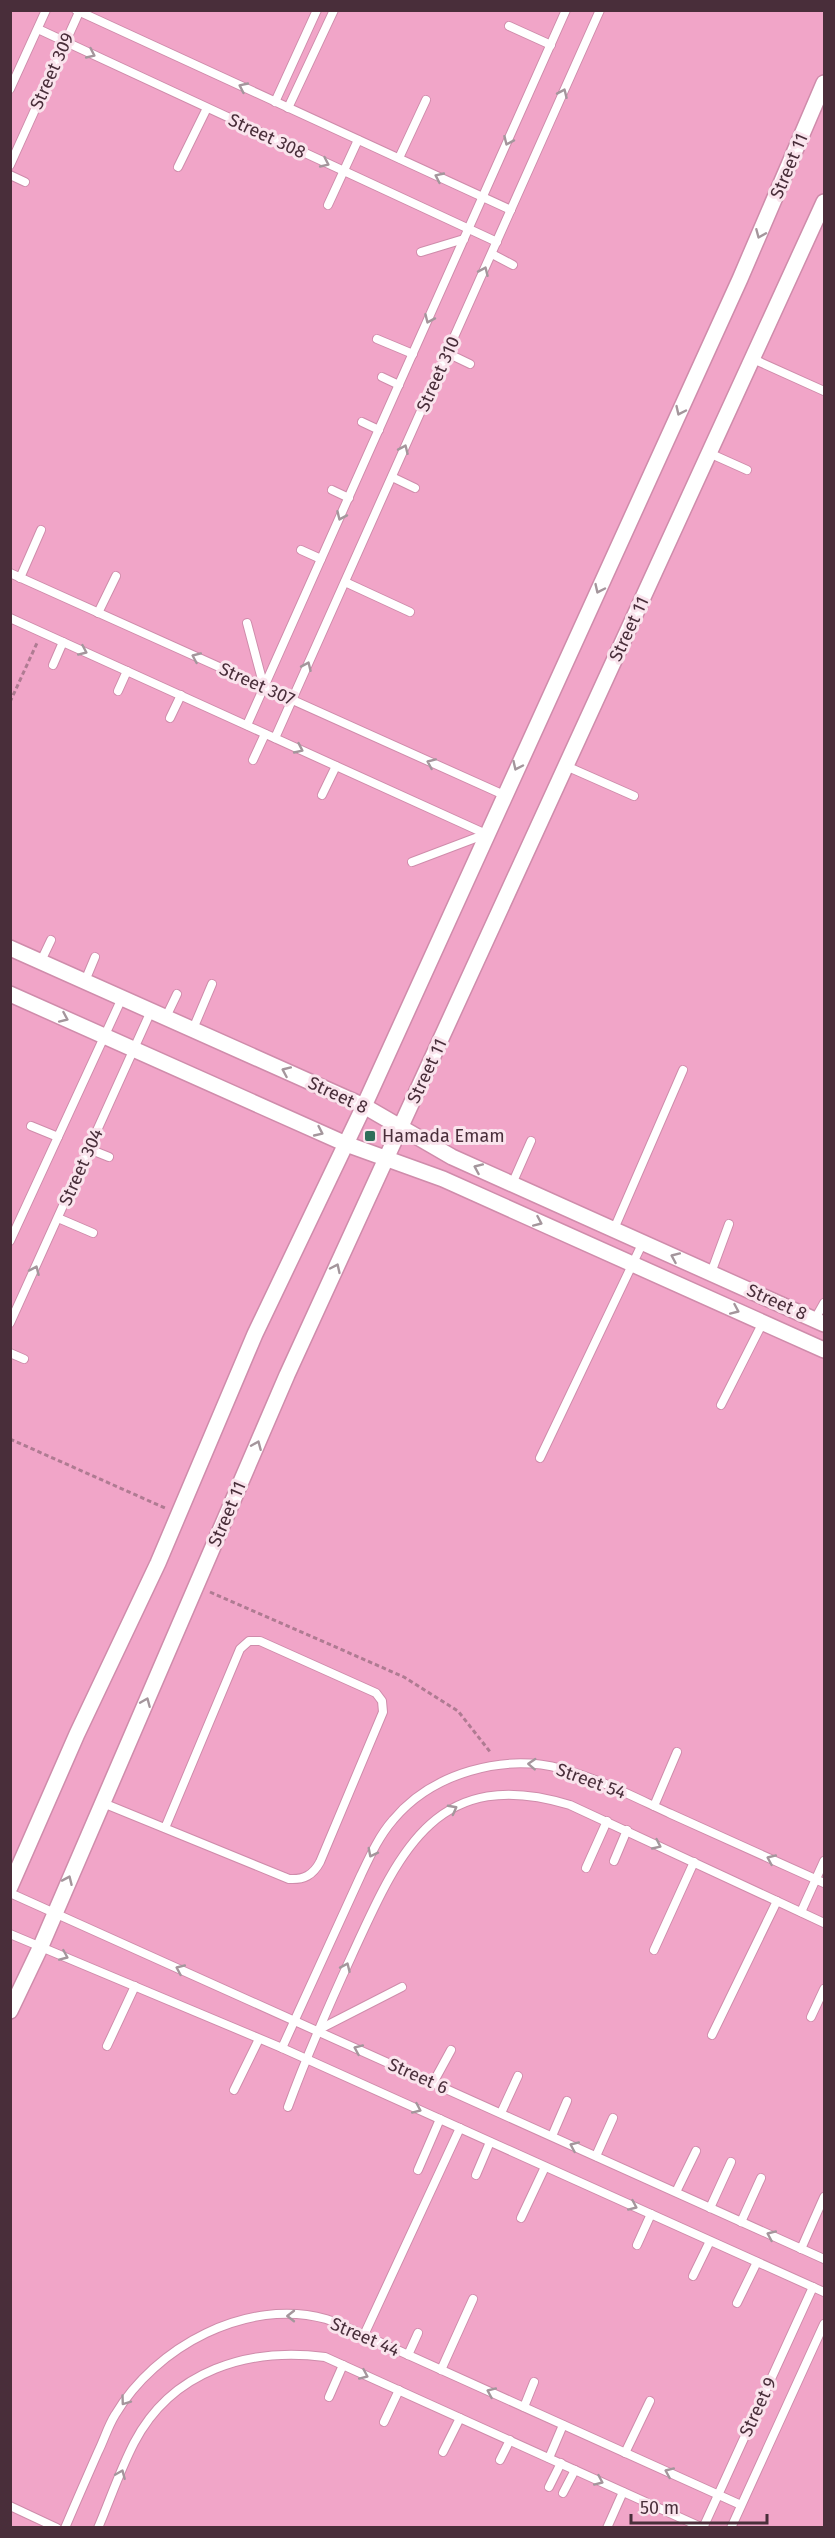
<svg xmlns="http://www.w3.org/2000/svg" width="835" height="2538" viewBox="0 0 835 2538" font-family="'Fira Sans',sans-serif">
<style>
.built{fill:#f1a5c8}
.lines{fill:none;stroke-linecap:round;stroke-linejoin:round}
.lane-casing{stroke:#cf8cab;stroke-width:10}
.street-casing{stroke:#cf8cab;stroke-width:18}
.path{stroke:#af7b92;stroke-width:3;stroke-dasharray:4.5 3;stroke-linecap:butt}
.lane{stroke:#fff;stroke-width:8}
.street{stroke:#fff;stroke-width:15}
.oneway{stroke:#a4969c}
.poi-dot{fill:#2f6e5a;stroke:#fae4ed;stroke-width:2}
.labels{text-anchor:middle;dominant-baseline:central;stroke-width:6;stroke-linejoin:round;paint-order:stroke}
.street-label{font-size:18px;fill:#492e3a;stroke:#fae4ed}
.poi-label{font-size:18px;fill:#492e3a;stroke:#fae4ed;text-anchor:start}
</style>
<rect width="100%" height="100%" fill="#f8b3d2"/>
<path class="built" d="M11,11H824V2527L11,2528Z"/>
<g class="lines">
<g class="lane-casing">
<g id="lane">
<path d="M76,10L511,210"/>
<path d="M509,26L551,45"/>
<path d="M38,29L497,242"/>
<path d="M10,89L46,10"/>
<path d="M275,102L317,10"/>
<path d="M288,108L334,10"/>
<path d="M399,158L426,100"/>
<path d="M10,165L80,10"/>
<path d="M178,167L207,108"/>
<path d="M10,175L25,182"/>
<path d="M328,205L358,140"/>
<path d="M421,252L464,239"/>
<path d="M492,254L513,265"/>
<path d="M377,339L413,354"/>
<path d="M447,353L470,364"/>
<path d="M753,359L824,391"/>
<path d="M382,377L399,385"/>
<path d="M362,422L379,430"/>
<path d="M709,453L747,470"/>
<path d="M392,477L415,488"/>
<path d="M332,490L349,498"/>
<path d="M301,550L321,559"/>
<path d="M10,573L504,795"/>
<path d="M20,578L41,530"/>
<path d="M345,582L410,612"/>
<path d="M98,613L116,576"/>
<path d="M10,618L486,834"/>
<path d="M247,623L264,687"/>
<path d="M53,665L63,642"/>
<path d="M118,691L127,671"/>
<path d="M170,718L181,695"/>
<path d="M247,725L566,10"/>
<path d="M275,738L600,10"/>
<path d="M253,760L265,734"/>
<path d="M566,766L634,796"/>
<path d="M322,795L336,766"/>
<path d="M412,862L486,834"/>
<path d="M41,961L51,940"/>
<path d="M85,981L95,957"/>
<path d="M166,1017L177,994"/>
<path d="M193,1029L212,984"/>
<path d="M31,1126L58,1137"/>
<path d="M89,1149L109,1157"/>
<path d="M512,1184L531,1141"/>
<path d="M58,1218L93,1233"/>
<path d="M614,1229L683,1070"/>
<path d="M10,1241L122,998"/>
<path d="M711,1273L729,1224"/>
<path d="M815,1319L824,1303"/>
<path d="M10,1323L151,1011"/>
<path d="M10,1353L24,1359"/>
<path d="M721,1405L763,1322"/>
<path d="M540,1458L643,1242"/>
<path d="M103,1803L289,1879C304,1880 313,1875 320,1862L383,1712L382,1701L376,1693L260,1641H249L240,1649L165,1828"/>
<path d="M654,1806L677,1752"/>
<path d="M614,1861L627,1830"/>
<path d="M586,1868L607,1821"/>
<path d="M10,1893L824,2259"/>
<path d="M801,1912L824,1861"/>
<path d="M10,1934L282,2048L824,2292"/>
<path d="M654,1950L694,1862"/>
<path d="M811,2017L824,1989"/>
<path d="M318,2030L402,1987"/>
<path d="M712,2035L777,1901"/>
<path d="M107,2046L135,1986"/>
<path d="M282,2048L361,1875C370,1856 379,1836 393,1820C432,1773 504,1753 562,1769C600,1779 636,1798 671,1814C722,1837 773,1860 824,1883"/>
<path d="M433,2083L451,2050"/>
<path d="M234,2090L259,2039"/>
<path d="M288,2107C307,2055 329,2005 352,1955C399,1852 436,1764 570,1805L824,1923"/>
<path d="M501,2113L518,2076"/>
<path d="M552,2136L567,2101"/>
<path d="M596,2156L613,2118"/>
<path d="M418,2170L440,2119"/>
<path d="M476,2175L490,2142"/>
<path d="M676,2192L696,2151"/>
<path d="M710,2208L731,2162"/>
<path d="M521,2218L545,2167"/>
<path d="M741,2222L761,2178"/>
<path d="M637,2245L651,2214"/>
<path d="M801,2249L824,2197"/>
<path d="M693,2276L710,2241"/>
<path d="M737,2303L757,2262"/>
<path d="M364,2335L460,2128"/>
<path d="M408,2355L418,2333"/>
<path d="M441,2370L473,2299"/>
<path d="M329,2397L343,2365"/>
<path d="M524,2407L534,2382"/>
<path d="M384,2422L399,2390"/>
<path d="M443,2452L460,2418"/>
<path d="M625,2453L650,2401"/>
<path d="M549,2458L563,2425"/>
<path d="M500,2460L510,2440"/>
<path d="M549,2487L561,2463"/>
<path d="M563,2493L575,2470"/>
<path d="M10,2506L57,2528"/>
<path d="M65,2528C76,2502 87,2477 98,2452C104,2440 108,2426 115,2415C155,2347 247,2297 326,2319C339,2323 351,2330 364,2335L741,2505"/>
<path d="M98,2528C110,2500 120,2470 134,2443C172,2370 249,2347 325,2357L703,2528"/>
<path d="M607,2528L623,2492"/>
<path d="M703,2528L813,2287"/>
<path d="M731,2528L824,2324"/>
</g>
</g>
<g class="street-casing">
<g id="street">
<path d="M10,948L364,1106L452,1157L824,1324"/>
<path d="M10,994L346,1144L443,1179L824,1350"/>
<path d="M10,1887L77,1734L158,1563L255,1334L364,1106L740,279L824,83"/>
<path d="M10,2011L41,1946L287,1375L824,202"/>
</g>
</g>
<g class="path">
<path d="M10,702L37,643"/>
<path d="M10,1439L165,1508"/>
<path d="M210,1592L404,1677L458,1711L491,1753"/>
</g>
<use href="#lane" class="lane"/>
<use href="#street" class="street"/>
</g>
<defs><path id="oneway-chevron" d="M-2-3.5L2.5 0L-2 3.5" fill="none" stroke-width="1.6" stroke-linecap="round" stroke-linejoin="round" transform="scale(1.5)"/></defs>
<g class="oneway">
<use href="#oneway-chevron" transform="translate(91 54) rotate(25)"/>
<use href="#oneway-chevron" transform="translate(243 87) rotate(-155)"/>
<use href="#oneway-chevron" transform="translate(563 93) rotate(-66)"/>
<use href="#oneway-chevron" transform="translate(508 141) rotate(114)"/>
<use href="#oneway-chevron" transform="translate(325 163) rotate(25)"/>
<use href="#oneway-chevron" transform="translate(439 177) rotate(-155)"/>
<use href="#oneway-chevron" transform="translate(760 234) rotate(113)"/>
<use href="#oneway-chevron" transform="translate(484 271) rotate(-66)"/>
<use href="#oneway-chevron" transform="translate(429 319) rotate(114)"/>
<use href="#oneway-chevron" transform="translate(680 411) rotate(115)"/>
<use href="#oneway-chevron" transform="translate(404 449) rotate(-66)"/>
<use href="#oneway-chevron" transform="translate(341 516) rotate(114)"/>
<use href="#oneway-chevron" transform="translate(599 589) rotate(115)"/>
<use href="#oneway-chevron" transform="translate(83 651) rotate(24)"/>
<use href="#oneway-chevron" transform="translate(196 657) rotate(-156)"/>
<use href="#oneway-chevron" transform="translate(307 666) rotate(-66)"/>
<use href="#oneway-chevron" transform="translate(299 749) rotate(25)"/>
<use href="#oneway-chevron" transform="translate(431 763) rotate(-156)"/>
<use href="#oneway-chevron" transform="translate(517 766) rotate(115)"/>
<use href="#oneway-chevron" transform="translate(64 1018) rotate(24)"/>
<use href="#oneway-chevron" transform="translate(286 1071) rotate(-156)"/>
<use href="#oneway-chevron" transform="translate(319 1132) rotate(25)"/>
<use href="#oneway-chevron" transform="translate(478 1168) rotate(-156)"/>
<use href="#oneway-chevron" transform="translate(538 1222) rotate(24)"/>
<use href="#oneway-chevron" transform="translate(675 1257) rotate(-156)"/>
<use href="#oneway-chevron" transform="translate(336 1268) rotate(-65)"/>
<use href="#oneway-chevron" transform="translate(35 1270) rotate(-66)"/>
<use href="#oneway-chevron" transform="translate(735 1310) rotate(24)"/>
<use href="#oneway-chevron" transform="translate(257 1445) rotate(-67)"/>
<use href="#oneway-chevron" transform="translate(146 1702) rotate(-67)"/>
<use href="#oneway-chevron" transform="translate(532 1764) rotate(-177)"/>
<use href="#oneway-chevron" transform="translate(453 1809) rotate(-28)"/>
<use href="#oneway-chevron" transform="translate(657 1845) rotate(25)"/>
<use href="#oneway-chevron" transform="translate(372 1853) rotate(117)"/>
<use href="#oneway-chevron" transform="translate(771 1859) rotate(-156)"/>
<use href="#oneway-chevron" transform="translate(68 1880) rotate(-66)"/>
<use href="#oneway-chevron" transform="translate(64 1956) rotate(23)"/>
<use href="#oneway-chevron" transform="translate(346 1967) rotate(-66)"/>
<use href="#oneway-chevron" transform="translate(180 1969) rotate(-156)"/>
<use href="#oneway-chevron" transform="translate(358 2049) rotate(-156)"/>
<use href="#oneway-chevron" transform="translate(417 2109) rotate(24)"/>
<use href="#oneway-chevron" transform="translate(574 2146) rotate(-156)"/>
<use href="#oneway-chevron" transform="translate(633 2206) rotate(24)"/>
<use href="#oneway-chevron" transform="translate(771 2235) rotate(-156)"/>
<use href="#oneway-chevron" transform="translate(291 2316) rotate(180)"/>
<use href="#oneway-chevron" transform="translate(364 2375) rotate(24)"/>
<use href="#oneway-chevron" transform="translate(491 2392) rotate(-156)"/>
<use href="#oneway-chevron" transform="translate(125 2401) rotate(126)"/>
<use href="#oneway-chevron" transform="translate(669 2472) rotate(-156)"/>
<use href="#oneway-chevron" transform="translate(121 2474) rotate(-67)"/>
<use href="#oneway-chevron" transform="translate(599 2481) rotate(24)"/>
</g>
<rect class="poi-dot" x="364" y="1130" width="12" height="12" rx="3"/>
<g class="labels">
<g class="street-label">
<text transform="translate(52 71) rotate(-66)">Street 309</text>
<text transform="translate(267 136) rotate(25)">Street 308</text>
<text transform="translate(789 166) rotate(-67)">Street 11</text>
<text transform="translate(438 374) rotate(-66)">Street 310</text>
<text transform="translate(629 629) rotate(-65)">Street 11</text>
<text transform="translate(257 684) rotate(24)">Street 307</text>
<text transform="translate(427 1071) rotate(-65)">Street 11</text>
<text transform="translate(338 1095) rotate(25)">Street 8</text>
<text transform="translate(81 1167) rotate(-66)">Street 304</text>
<text transform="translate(777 1302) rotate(24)">Street 8</text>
<text transform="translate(227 1514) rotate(-67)">Street 11</text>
<text transform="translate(591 1781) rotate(20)">Street 54</text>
<text transform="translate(418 2076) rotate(24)">Street 6</text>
<text transform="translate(365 2337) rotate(23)">Street 44</text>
<text transform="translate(758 2407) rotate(-65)">Street 9</text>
</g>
<g class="poi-label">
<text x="382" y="1136">Hamada Emam</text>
</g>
</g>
<rect width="835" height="2538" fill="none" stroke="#492e3a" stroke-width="24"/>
<path d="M631 2514v9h136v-9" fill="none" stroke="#492e3a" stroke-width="3"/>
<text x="640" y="2514" font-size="18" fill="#492e3a" stroke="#fae4ed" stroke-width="4.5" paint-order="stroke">50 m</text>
</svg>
